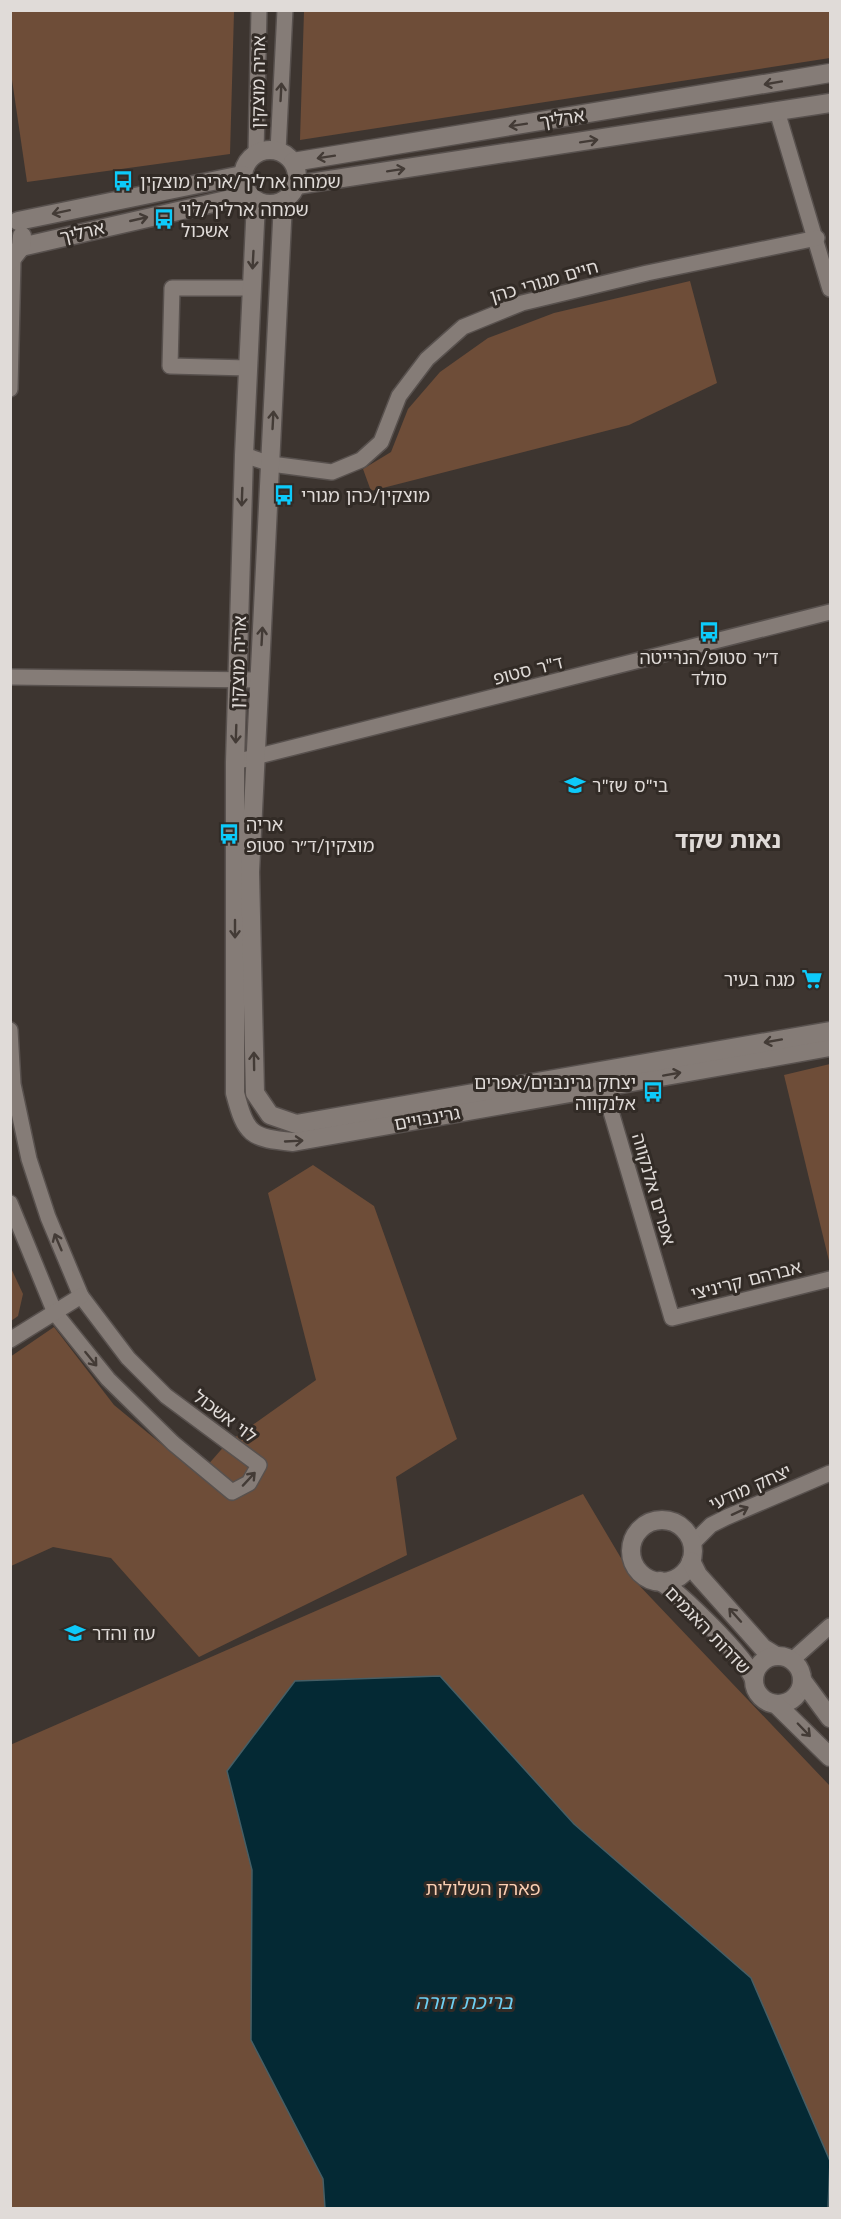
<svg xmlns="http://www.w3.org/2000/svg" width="841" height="2219" viewBox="0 0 841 2219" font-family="'Work Sans','Noto Sans Hebrew',sans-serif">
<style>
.green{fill:#6e4d38}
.water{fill:#042934;stroke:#465e65;stroke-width:1.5}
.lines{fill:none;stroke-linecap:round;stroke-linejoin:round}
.minor-casing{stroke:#58514e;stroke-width:18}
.tertiary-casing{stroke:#58514e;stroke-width:21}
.minor{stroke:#857c77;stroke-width:15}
.tertiary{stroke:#857c77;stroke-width:18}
.oneway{stroke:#433b36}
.labels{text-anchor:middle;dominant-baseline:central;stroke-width:6;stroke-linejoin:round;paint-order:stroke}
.street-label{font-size:18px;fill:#e0dbd8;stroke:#322b26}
.poi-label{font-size:18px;fill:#e0dbd8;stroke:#322b26;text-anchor:start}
.park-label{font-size:18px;fill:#fbcfb3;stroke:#322b26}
.water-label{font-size:20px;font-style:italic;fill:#6dcff2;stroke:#322b26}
.district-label{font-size:24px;font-weight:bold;fill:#e0dbd8;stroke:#322b26}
</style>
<rect width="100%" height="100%" fill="#3d3530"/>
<g class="green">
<path d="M231,10L234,12L230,154L27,182L11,73V11Z"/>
<path d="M304,11H830V58L300,140Z"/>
<path d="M690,281L717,383L629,425L371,491L363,469L391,452L408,409L440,372L488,338L554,313Z"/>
<path d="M830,1064V1265L784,1075Z"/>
<path d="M313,1165L374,1206L457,1439L396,1477L407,1555L199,1657L111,1558L53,1547L11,1566L10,1357L54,1327L114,1405L199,1475L227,1443L316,1380L268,1193Z"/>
<path d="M10,1266L23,1294L18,1316L11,1321Z"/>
<path d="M583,1494L634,1580L830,1786V2208H11L10,1745Z"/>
</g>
<path class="water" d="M440,1676L574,1824L751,1978L830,2161L828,2208H325L323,2179L251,2040L252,1870L227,1771L295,1681Z"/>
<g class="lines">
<g class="minor-casing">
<g id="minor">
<path d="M777,111L830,289"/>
<path d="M278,151L285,10"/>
<path d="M256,153L259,10"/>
<path d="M248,368L170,366L172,288H252"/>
<path d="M10,389L13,259"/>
<path d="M244,455L271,464L332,472L361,460L381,442L399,396L427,359L463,327L522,303L647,273L817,238"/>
<path d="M10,677L260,680"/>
<path d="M235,762L830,612"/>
<path d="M10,1030L13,1084L29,1159L48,1217L81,1296L128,1358L166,1396L259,1465L249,1483L232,1492L173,1443L108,1379L55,1313L10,1203"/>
<path d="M601,1078L672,1318L830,1279"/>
<path d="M10,1340L81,1296"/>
<path d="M692,1544L711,1525L727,1517L830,1473"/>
<path d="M792,1660L830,1626"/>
</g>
</g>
<g class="tertiary-casing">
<g id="tertiary">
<circle cx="270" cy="177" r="27"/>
<path d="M293,162L830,73"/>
<path d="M297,185L830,103"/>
<path d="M256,202L244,455L235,762V1093C246,1135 251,1138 293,1142L830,1047"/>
<path d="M283,202L250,872L255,1093L270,1115L296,1124L830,1031"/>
<path d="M18,221L242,175"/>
<path d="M21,247L248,195"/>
<path d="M10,261L21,247L22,236"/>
<circle cx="662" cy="1551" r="31"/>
<path d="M691,1561L698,1575L763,1648L776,1656"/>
<path d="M660,1581C682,1595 744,1656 754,1679"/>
<circle cx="778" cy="1680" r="24"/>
<path d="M802,1680L830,1718"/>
<path d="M776,1704L830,1757"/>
</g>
</g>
<use href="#minor" class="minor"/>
<use href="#tertiary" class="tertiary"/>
</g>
<defs><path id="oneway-shaft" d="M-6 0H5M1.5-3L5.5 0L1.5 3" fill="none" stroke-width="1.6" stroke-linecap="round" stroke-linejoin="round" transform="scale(1.5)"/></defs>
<g class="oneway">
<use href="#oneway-shaft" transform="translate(773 83) rotate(170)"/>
<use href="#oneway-shaft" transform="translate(281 92) rotate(-87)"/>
<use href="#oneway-shaft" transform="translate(518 125) rotate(171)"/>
<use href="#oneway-shaft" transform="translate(589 141) rotate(-9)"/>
<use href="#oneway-shaft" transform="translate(326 157) rotate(171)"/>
<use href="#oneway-shaft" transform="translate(396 170) rotate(-9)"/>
<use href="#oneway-shaft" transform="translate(61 212) rotate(168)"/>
<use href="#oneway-shaft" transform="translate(139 219) rotate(-13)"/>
<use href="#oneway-shaft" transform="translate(253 260) rotate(93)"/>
<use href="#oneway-shaft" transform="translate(273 420) rotate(-87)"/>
<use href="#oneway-shaft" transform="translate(242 497) rotate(92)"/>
<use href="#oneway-shaft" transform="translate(262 636) rotate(-87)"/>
<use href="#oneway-shaft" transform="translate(236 734) rotate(92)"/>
<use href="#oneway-shaft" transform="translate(235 929) rotate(90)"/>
<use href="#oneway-shaft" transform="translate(773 1041) rotate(170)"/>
<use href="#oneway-shaft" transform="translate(254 1061) rotate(-91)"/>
<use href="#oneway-shaft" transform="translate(672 1074) rotate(-10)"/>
<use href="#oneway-shaft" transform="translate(294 1141) rotate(-3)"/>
<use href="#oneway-shaft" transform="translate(58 1242) rotate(-113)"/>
<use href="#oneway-shaft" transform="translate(91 1359) rotate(51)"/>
<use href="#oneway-shaft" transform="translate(249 1479) rotate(-47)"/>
<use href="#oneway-shaft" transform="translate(740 1511) rotate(-25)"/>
<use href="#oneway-shaft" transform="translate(735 1615) rotate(-132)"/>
<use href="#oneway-shaft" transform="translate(804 1730) rotate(46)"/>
</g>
<defs>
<g id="bus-bare" transform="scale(1.62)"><path d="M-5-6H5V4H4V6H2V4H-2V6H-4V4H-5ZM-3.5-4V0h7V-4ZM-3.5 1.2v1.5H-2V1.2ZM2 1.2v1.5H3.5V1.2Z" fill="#0dcafa" stroke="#322b26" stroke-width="2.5" paint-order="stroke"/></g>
<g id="school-bare" transform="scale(1.62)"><path d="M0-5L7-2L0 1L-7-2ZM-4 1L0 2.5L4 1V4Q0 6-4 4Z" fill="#0dcafa" stroke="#322b26" stroke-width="2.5" paint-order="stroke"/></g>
<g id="supermarket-bare" transform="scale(1.62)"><path d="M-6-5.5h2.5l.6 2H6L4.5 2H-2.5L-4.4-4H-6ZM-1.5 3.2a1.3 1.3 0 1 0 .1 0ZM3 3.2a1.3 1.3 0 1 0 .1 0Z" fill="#0dcafa" stroke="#322b26" stroke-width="2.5" paint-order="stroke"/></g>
</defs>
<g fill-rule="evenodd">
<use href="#bus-bare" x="123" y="181"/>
<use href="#bus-bare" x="164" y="219"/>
<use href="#bus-bare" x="284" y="495"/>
<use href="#bus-bare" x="709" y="632"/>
<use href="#school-bare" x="575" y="785"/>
<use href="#bus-bare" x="229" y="834"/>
<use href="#supermarket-bare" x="812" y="979"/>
<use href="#bus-bare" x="653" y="1092"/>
<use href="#school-bare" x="75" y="1633"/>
</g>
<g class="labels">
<g class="street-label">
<text transform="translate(258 82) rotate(-89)">אריה מוצקין</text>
<text transform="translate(562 118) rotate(-9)">ארליך</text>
<text transform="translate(82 232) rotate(-13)">ארליך</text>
<text transform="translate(544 281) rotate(-16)">חיים מגורי כהן</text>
<text transform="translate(238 662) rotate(-88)">אריה מוצקין</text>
<text transform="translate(528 670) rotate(-14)">ד"ר סטופ</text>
<text transform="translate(427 1118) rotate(-10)">גרינבויים</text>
<text transform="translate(654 1189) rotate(74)">אפרים אלנקווה</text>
<text transform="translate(746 1280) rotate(-14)">אברהם קריניצי</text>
<text transform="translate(225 1416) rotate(37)">לוי אשכול</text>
<text transform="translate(750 1487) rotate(-24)">יצחק מודעי</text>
<text transform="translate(708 1630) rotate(46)">שדרות האגמים</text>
</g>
<g class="poi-label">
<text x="140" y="181">שמחה ארליך/אריה מוצקין</text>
<text x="181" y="209">שמחה ארליך/לוי<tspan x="181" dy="21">אשכול</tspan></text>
<text x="301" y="495">מוצקין/כהן מגורי</text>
<text x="709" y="657" text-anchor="middle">ד״ר סטופ/הנרייטה<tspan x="709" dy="21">סולד</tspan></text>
<text x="592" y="785">בי"ס שז"ר</text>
<text x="246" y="824">אריה<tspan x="246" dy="21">מוצקין/ד״ר סטופ</tspan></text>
<text x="795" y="979" text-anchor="end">מגה בעיר</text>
<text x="636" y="1082" text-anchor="end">יצחק גרינבוים/אפרים<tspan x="636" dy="21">אלנקווה</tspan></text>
<text x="92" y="1633">עוז והדר</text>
</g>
<g class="park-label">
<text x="483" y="1888">פארק השלולית</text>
</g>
<g class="water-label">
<text x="464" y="2002">בריכת דורה</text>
</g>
<g class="district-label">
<text x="728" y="840">נאות שקד</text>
</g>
</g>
<rect width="841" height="2219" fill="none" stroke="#e0dbd8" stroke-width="24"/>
</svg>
